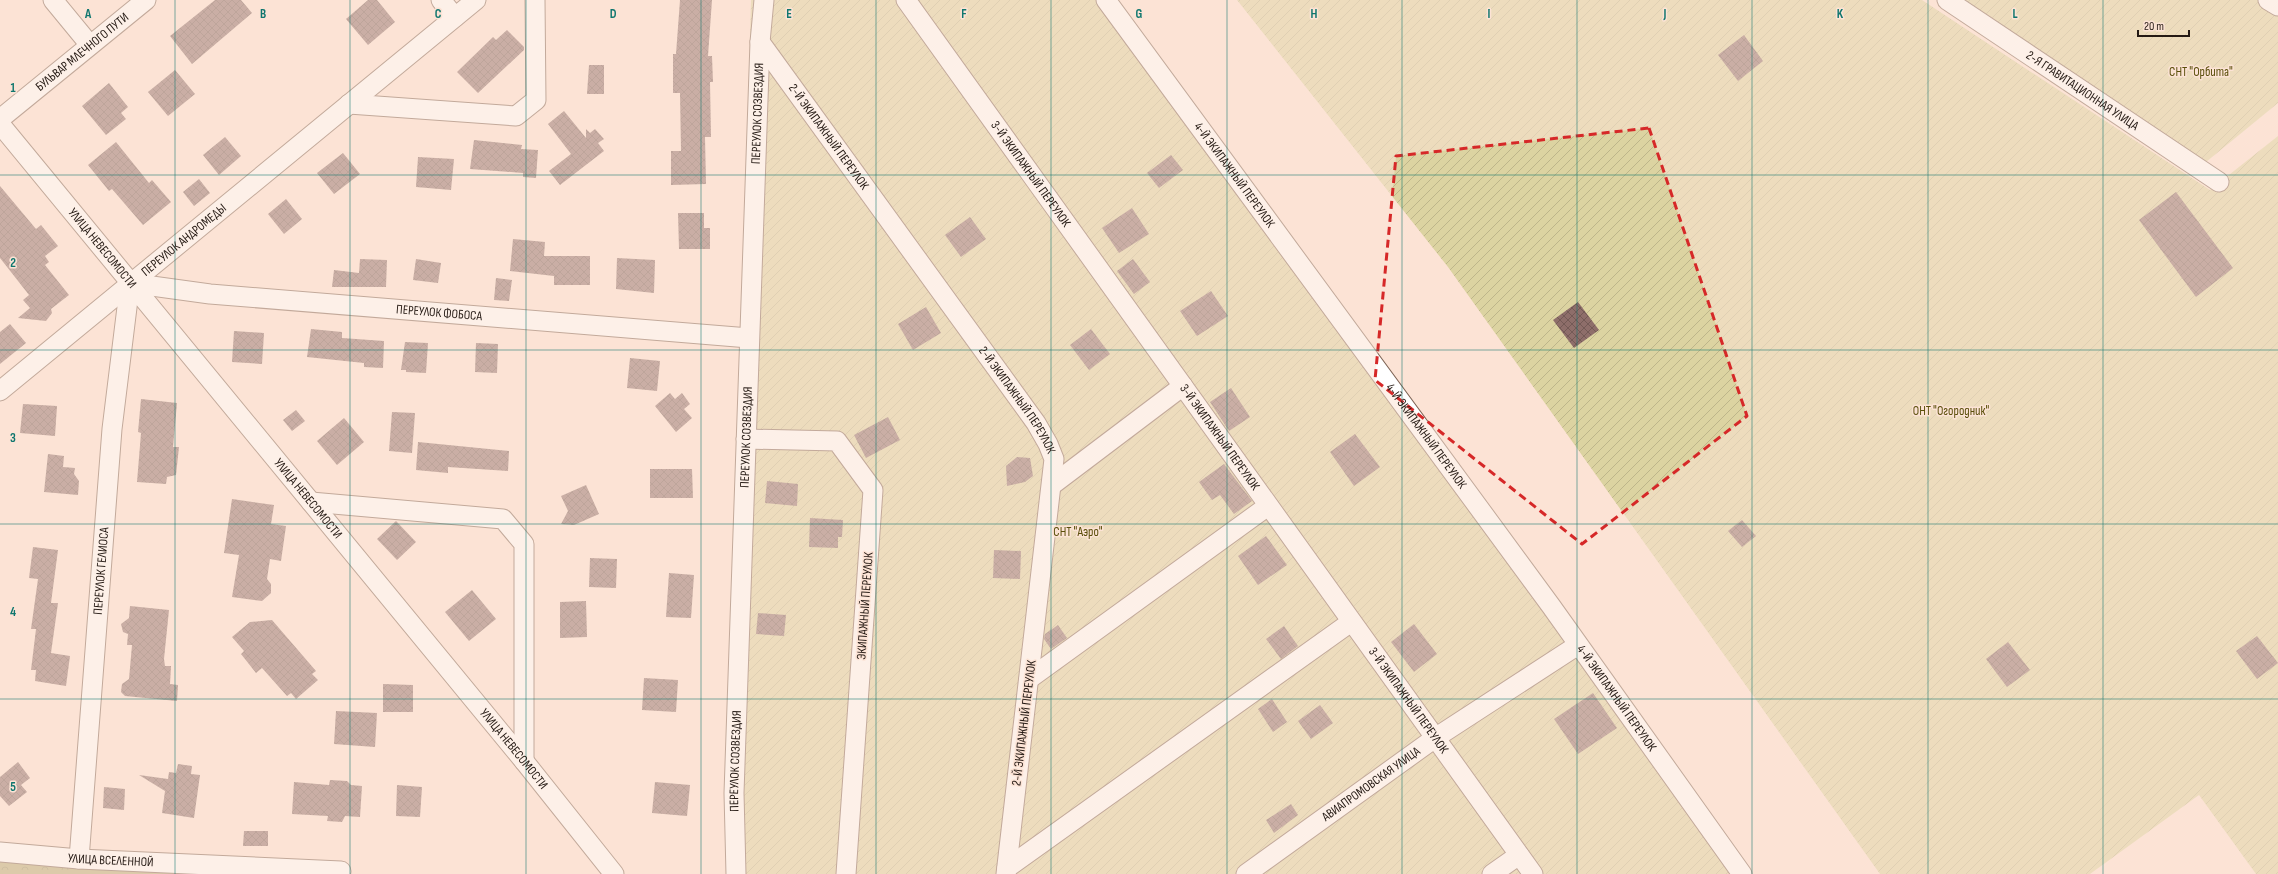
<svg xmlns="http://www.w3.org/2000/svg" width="2278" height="874" viewBox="0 0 2278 874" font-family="'Sofia Sans Condensed',sans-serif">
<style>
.forest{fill:url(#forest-crowns)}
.garden{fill:url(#garden-furrows)}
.building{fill:url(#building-cross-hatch)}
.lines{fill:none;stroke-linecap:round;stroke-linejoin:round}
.minor-casing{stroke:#7e6354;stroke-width:21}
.minor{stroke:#fff;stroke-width:19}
.marked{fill:none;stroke:#d62828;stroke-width:3;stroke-dasharray:8 5;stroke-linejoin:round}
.grid{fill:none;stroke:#0f766e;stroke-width:1;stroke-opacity:0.55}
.labels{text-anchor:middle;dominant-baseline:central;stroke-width:3;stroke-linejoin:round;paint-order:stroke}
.street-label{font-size:13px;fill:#241913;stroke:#fce3d5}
.park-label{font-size:13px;fill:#5a4e0a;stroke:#fce3d5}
.grid-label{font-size:13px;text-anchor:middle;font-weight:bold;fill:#0f766e;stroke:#fce3d5;stroke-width:3;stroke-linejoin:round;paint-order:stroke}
</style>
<defs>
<pattern id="forest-crowns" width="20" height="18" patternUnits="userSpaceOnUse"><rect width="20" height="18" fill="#b6ac75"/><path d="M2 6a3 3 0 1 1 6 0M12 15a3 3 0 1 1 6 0" fill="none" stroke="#9c9364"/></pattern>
<pattern id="garden-furrows" width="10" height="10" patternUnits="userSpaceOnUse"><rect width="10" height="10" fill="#dcd3a1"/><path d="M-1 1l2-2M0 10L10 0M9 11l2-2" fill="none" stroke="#bdb58a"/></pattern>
<pattern id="building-cross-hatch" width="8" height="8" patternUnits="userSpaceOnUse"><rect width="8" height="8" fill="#8e6e6a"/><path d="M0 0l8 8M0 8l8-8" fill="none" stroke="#745a56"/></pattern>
</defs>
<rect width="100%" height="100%" fill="#fce3d5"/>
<path class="forest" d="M0,857L287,874H0Z"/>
<g class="garden">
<path d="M751,0H1115L1748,874H727Z"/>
<path d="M1237,0H1922L2210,190L2278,136V874H2256L2199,795L2090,874H1880L1448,267Z"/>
<path d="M1963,0H2278V103L2206,162Z"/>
</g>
<g class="building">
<path d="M215,0H241L252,13L192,64L170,36Z"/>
<path d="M368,0H377L395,22L368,45L346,19Z"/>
<path d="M680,0H712L708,56H712L713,82H710L711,137H705L706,184L671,185V151H681L680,93H673V54H676Z"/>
<path d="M507,30L524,47V50L478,93L457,72L493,37L496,40Z"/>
<path d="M1744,35L1763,61L1738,81L1718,55Z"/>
<path d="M589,65H604V94H587Z"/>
<path d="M175,70L195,94L168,116L148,92Z"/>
<path d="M109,83L128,107L121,113L126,119L106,135L82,106Z"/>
<path d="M564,111L586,138V129L590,133L595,129L604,139L598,143L604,151L560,185L549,171L571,154L548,124Z"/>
<path d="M225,137L241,156L219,175L203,155Z"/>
<path d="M474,140L522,145L521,149L538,150L536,178L523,177V173L470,169Z"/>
<path d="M116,142L149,183L152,180L171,202L143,225L112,189L109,191L88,165Z"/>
<path d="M343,153L360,174L334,194L317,173Z"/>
<path d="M1171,155L1183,170L1159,188L1147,173Z"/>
<path d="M418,157L454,159L451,190L416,187Z"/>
<path d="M199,179L210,193L194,206L183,192Z"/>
<path d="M0,186L36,229L41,225L58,246L45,256L49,262L45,265L69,295L51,309L52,313L46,321L18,318L30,308L23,300L29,295L0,258Z"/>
<path d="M2176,192L2233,268L2196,297L2139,220Z"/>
<path d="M286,199L302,219L284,234L268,214Z"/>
<path d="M1132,208L1149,234L1119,253L1102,228Z"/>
<path d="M678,213H704V228H710V249H679Z"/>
<path d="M970,217L986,239L961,257L945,235Z"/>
<path d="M513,239L545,242L544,256H590V285H554V276L510,271Z"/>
<path d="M617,258L655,260L654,293L616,289Z"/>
<path d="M360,259L387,260L386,287H332L334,270L359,273Z"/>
<path d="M416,259L441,263L438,283L413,280Z"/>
<path d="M1133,259L1150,282L1134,294L1117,271Z"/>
<path d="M496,278L512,280L509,301L494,300Z"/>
<path d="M1211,291L1228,316L1197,336L1180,311Z"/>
<path d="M1578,302L1599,330L1574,348L1553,320Z"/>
<path d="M926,307L941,333L913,350L898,324Z"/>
<path d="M10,324L26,343L0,364V332Z"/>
<path d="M311,329L342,332V338L384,341L383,368L364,367V363L307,357Z"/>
<path d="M1091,329L1110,354L1089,370L1070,345Z"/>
<path d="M234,331L264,333L262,364L232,362Z"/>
<path d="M405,342L428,343L426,373L406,372V370H401Z"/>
<path d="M476,343L498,344L497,373L475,372Z"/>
<path d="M630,358L660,361L657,391L627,388Z"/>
<path d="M1231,388L1250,417L1229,431L1210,402Z"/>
<path d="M670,393L675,399L682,393L690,404L684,409L692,418L676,432L655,406Z"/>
<path d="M141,399L177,403L173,447H179L176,475L167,477L166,484L137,482L141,433L138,432Z"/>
<path d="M23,404L57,406L55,436L20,433Z"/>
<path d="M296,410L305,421L292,431L283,420Z"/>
<path d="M392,412L415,413L412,453L389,451Z"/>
<path d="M888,417L900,440L866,458L854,435Z"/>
<path d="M344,418L364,442L337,465L317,441Z"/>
<path d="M1355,434L1380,467L1354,486L1330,452Z"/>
<path d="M418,442L509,451L508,471L448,467V473L416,470Z"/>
<path d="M48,454L64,456L63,467L75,468L74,474L79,481L78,495L44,492Z"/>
<path d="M1017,457L1030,458L1033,476L1025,482L1007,486L1006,466Z"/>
<path d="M1224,464L1252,501L1234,514L1220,495L1212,500L1199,482Z"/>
<path d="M650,469H692L693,498H650Z"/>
<path d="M767,481L798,484L797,506L765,503Z"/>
<path d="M586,485L599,514L574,525L561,524L568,511L561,496Z"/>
<path d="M232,499L274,505L271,524L286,526L281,561L270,559L267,579L271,584V593L262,601L232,597L239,555L224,553Z"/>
<path d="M810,518L843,520L842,537H838V548L809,547Z"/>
<path d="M1742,520L1756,536L1742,547L1728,531Z"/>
<path d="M396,521L416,542L397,560L377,539Z"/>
<path d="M1266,536L1287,565L1258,585L1238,556Z"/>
<path d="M33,547L58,550L51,603H58L51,653L70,656L66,686L35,681L36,670H31L36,629H31L38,579L29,578Z"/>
<path d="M994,550L1021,551L1020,579L993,578Z"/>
<path d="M590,558L617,559L616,588L589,587Z"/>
<path d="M669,573L694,575L691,618L666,617Z"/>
<path d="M472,590L496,619L469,641L445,612Z"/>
<path d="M586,601L587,637L560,638V602Z"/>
<path d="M130,606L169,610L164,659L165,666H171L170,684L178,685L177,701L125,696L121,692L122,684L129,679L132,645H127L128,634L123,632L121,624L129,618Z"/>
<path d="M758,613L786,615L784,636L756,634Z"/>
<path d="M272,620L316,671L312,674L318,680L296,699L291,693L287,696L262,668L256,673L241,654L244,651L232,637L250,622Z"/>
<path d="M1414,624L1437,654L1414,672L1391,642Z"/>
<path d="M1058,625L1067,638L1051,649L1044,639L1045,634Z"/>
<path d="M1284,626L1298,646L1281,659L1266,639Z"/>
<path d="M2257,636L2278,663L2257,679L2236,651Z"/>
<path d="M2008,642L2030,670L2007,687L1986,659Z"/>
<path d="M644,678L678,680L676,712L642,710Z"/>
<path d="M383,684L413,685V712H383Z"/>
<path d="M1593,693L1617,728L1578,754L1554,719Z"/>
<path d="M1272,699L1287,722L1273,732L1258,709Z"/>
<path d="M1320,705L1333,723L1311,739L1298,721Z"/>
<path d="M336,711L377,713L375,747L334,744Z"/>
<path d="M18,762L30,778L21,785L27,792L9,806L0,796V777Z"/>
<path d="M178,764L192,766L191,774L200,775L194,818L162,813L165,791L139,775L168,779L169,772L176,773Z"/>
<path d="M330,780L347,781L351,785L362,786L360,817L345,816L342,822L327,821L328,816L292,814L294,782L329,785Z"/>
<path d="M655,782L690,785L687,816L652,813Z"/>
<path d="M397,785L422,787L420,817L396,816Z"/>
<path d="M104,787L125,789L124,810L103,808Z"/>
<path d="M1291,804L1298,815L1274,833L1266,820Z"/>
<path d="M244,831H268V846H243Z"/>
</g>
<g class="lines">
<g class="minor-casing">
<g id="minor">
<path d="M53,0L90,45"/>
<path d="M441,0L455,17"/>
<path id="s1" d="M906,0L1533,874"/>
<path id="s2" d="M1106,0L1551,606L1742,874"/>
<path id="s3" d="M1947,0L2219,182"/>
<path d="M2268,0L2278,6"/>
<path id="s4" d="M760,42L1036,423L1048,444L1054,459L1006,874"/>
<path d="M349,104L516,116L536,100L535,0"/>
<path id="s5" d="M0,119L146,0"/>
<path id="s6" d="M0,124L524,761L614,874"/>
<path id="s7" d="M0,391L476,0"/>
<path d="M746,439L837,441L873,490L846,874"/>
<path d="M1052,485L1183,386"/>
<path d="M311,502L503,519L524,544V761"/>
<path d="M1029,679L1268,506"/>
<path id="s8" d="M0,852L79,859L341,871"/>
<path id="s9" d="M79,859L112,429L130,283L210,294L749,338"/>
<path d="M1007,868L1351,622"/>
<path id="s10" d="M736,874L734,793L760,42L764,0"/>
<path id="s11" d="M1246,874L1435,738L1578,645"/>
<path d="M1492,874L1519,855"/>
</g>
</g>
<use href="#minor" class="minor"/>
</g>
<path d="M0 0H2278V874H0ZM1649,128L1747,416L1582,544L1375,380L1396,156Z" fill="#fce3d5" fill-opacity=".55" fill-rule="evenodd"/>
<path class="marked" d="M1649,128L1747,416L1582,544L1375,380L1396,156Z"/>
<path class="grid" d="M175,0V874M350,0V874M526,0V874M701,0V874M876,0V874M1051,0V874M1227,0V874M1402,0V874M1577,0V874M1752,0V874M1928,0V874M2103,0V874M0,175H2278M0,350H2278M0,524H2278M0,699H2278"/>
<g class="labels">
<g class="street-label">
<text stroke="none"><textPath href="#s5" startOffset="106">БУЛЬВАР МЛЕЧНОГО ПУТИ</textPath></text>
<text stroke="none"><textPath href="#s3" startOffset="163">2-Я ГРАВИТАЦИОННАЯ УЛИЦА</textPath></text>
<text stroke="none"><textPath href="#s10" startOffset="761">ПЕРЕУЛОК СОЗВЕЗДИЯ</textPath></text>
<text stroke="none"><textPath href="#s4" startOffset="117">2-Й ЭКИПАЖНЫЙ ПЕРЕУЛОК</textPath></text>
<text stroke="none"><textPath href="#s1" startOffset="214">3-Й ЭКИПАЖНЫЙ ПЕРЕУЛОК</textPath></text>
<text stroke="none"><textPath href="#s2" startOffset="217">4-Й ЭКИПАЖНЫЙ ПЕРЕУЛОК</textPath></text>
<text stroke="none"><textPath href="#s7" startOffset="238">ПЕРЕУЛОК АНДРОМЕДЫ</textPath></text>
<text stroke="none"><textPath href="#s6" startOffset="161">УЛИЦА НЕВЕСОМОСТИ</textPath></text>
<text stroke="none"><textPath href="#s9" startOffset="889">ПЕРЕУЛОК ФОБОСА</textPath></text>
<text stroke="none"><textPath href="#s4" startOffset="441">2-Й ЭКИПАЖНЫЙ ПЕРЕУЛОК</textPath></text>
<text stroke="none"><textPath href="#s2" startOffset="541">4-Й ЭКИПАЖНЫЙ ПЕРЕУЛОК</textPath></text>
<text stroke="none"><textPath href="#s10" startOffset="437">ПЕРЕУЛОК СОЗВЕЗДИЯ</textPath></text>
<text stroke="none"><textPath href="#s1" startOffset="538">3-Й ЭКИПАЖНЫЙ ПЕРЕУЛОК</textPath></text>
<text stroke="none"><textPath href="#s6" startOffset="485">УЛИЦА НЕВЕСОМОСТИ</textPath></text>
<text stroke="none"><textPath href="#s9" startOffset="289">ПЕРЕУЛОК ГЕЛИОСА</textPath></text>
<text transform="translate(865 606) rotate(-86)">ЭКИПАЖНЫЙ ПЕРЕУЛОК</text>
<text stroke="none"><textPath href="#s2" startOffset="865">4-Й ЭКИПАЖНЫЙ ПЕРЕУЛОК</textPath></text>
<text stroke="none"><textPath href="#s1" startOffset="862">3-Й ЭКИПАЖНЫЙ ПЕРЕУЛОК</textPath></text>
<text transform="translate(1024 723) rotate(-83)">2-Й ЭКИПАЖНЫЙ ПЕРЕУЛОК</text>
<text stroke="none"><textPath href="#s6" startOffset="809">УЛИЦА НЕВЕСОМОСТИ</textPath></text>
<text stroke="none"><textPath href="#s10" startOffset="113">ПЕРЕУЛОК СОЗВЕЗДИЯ</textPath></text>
<text stroke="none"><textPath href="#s11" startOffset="154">АВИАПРОМОВСКАЯ УЛИЦА</textPath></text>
<text stroke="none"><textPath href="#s8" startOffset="111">УЛИЦА ВСЕЛЕННОЙ</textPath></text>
</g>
<g class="park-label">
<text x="2201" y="72">СНТ "Орбита"</text>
<text x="1951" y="411">ОНТ "Огородник"</text>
<text x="1078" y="532">СНТ "Аэро"</text>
</g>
</g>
<g class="grid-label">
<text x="88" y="18">A</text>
<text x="263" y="18">B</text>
<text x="438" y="18">C</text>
<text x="613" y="18">D</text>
<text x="789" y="18">E</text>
<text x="964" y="18">F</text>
<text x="1139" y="18">G</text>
<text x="1314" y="18">H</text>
<text x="1489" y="18">I</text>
<text x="1665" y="18">J</text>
<text x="1840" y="18">K</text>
<text x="2015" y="18">L</text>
<text x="13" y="92">1</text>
<text x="13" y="267">2</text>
<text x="13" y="442">3</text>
<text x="13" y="616">4</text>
<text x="13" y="791">5</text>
</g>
<path d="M2138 30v6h51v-6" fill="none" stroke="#241913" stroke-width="2"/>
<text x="2144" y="30" font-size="12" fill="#241913" stroke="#fce3d5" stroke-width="3" paint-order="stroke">20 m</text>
</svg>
